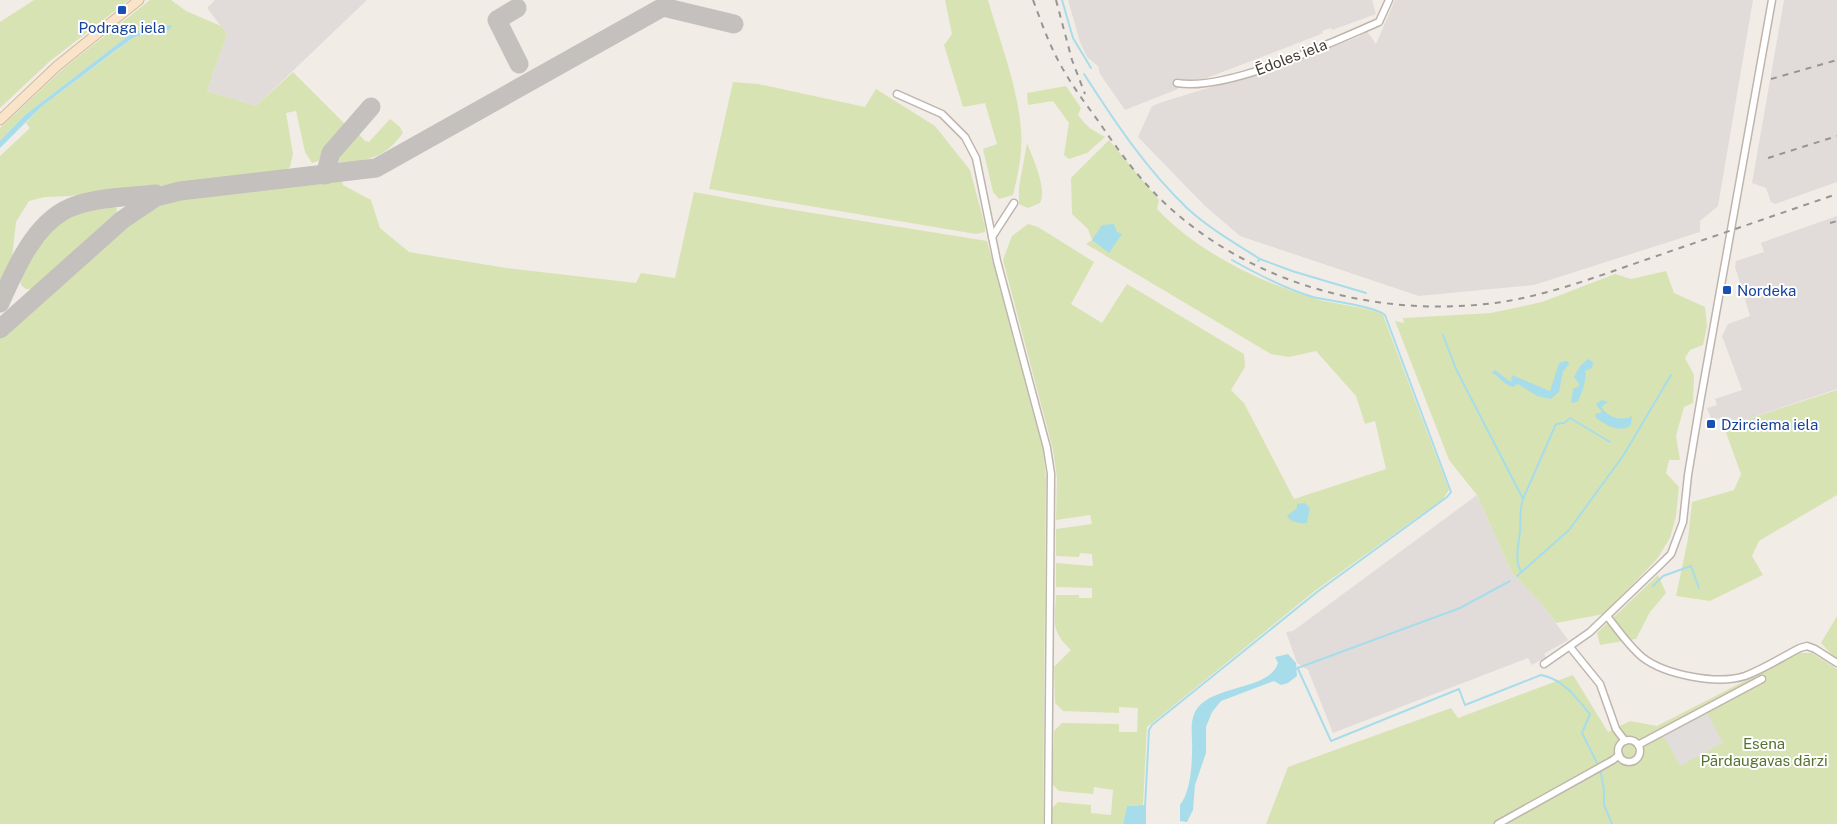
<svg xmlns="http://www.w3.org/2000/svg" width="1837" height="824" viewBox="0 0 1837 824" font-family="'Public Sans',sans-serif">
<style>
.industrial{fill:#e1dcd9}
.green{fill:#d8e3b3}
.parking{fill:#e0dddb}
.water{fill:#a7ddea}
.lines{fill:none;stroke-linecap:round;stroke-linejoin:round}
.stream{stroke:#a7ddea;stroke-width:2}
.taxiway{stroke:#c4c0be;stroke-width:19}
.street-casing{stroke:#c0b5ad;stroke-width:9}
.secondary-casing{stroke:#d1b89c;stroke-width:11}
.street{stroke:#fff;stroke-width:6}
.secondary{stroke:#fae4c9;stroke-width:9}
.rail{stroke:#959595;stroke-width:2;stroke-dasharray:6 6;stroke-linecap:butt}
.transit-dot{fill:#1a4fb4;stroke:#fff;stroke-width:2}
.labels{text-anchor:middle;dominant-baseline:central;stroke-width:4;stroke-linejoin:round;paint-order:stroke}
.transit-label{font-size:15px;fill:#164399;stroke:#fff;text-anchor:start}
.street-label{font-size:15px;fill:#453c36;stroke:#fff}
.park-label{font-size:15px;fill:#56722e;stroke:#fff}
</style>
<rect width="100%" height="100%" fill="#f2ece7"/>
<g class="industrial">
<path d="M215,0H367L256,106L207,91L227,34L207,8Z"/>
<path d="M1068,0H1372L1376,14L1332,30L1331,28L1322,31L1323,33L1298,43L1196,82L1177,78L1178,89L1125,110L1100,74L1098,66L1087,57L1080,42Z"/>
<path d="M1395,0H1753L1718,206L1700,221V232L1534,285L1419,296L1240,236L1204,205L1138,137L1152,106L1162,102L1287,64L1358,37L1367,31L1376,44Z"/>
<path d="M1784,0H1837V182L1775,204L1771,202L1766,188L1752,183Z"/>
<path d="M1837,216V389L1724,427L1721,418L1712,421L1707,408L1717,405L1715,399L1742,390L1722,336L1728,324L1750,316L1735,267L1736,261L1764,252L1761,243L1763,242Z"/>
<path d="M1477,495L1512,573L1542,604L1568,640L1544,654L1547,659L1543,661L1541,660L1532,665L1528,658L1333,733L1308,670L1297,663L1286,632L1293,631Z"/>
</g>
<g class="green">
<path d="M34,0H129L50,61L0,108V22Z"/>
<path d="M150,0H171L186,11L221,26L227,34L207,91L256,106L293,72L345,124L318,161L312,163L305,152L296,111L286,113L293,154L290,167L284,171L71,196L45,197L29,201L16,222L12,259L0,285V156L30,128L26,123L41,107L133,38L147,33L168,30L169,25L140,30L128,36L25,115L0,141V128L64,68Z"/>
<path d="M945,0H988C1000,42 1018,87 1021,130C1023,152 1018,174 1013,195L999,199L993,192L983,149L997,144L985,103L963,107L944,45L952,34Z"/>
<path d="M733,82L758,84L865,107L876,89L935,126L970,170L985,226V232L976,234L709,189Z"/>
<path d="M1066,86L1081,108L1078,115C1086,126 1093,131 1105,137L1087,153L1069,159L1064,155L1069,123L1053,101L1028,105L1027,93Z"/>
<path d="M390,119L400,127L403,133C384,159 369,159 339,165L340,152L357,132L365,141L369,142Z"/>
<path d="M1109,140L1159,200L1157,209C1197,252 1263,284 1320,300C1334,304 1374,308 1383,315L1449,490L1443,499L1316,590L1147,727L1143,805L1127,806L1123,824H1052V808L1058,802L1091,805V813L1111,815L1113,790L1094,787L1093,794L1059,791L1052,784L1054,731L1062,723L1119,724V732H1137L1138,708L1119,707V713L1063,711L1055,703L1054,667L1071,650C1050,630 1055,622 1056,595H1079V598H1092V588L1056,587V563L1093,566L1092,554L1080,553L1079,557L1056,556V529L1092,524L1090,515L1056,520L1057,478L1053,450L1003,260L1012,236L1028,224L1038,227L1094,262L1071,304L1102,323L1127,284L1244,354L1245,367L1231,390L1244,403L1294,499L1386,469L1375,421L1365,424L1356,396L1316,351L1289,357L1271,354L1086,244L1092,240L1088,229L1072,214L1071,178Z"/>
<path d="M1027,143C1032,156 1048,190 1040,203L1028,208L1019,204V187Z"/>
<path d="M342,180L343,185L371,200L380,228L409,252L506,268L636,283L641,273L675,278L694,192L769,206L987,241L1043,450L1046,479L1043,824H0V338C20,318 42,300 63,281C96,250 134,206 181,197Z"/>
<path d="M110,205L117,208L116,216L33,289H26L21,285C19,277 25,268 29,260C46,227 72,207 110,205Z"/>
<path d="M1666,271L1674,293L1705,307L1707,326L1703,345L1690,350L1685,358L1694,375L1693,403L1684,407L1676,436L1680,460H1669L1666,473L1679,487L1676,516L1670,538L1657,559L1604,614L1556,623L1542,604L1512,573L1477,495L1449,460L1395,321L1404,323L1403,318L1491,313L1542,302L1615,274L1631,279Z"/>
<path d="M1837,390V495L1759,541L1752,556L1763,575L1710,601L1676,596L1688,539L1692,502L1734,490L1741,474L1724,427Z"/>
<path d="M1658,575L1666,593L1650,612L1636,639L1600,645L1597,633Z"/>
<path d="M1837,616V660L1821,643Z"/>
<path d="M1799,653H1812L1837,669V824H1266L1288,767L1451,708L1458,718L1573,675L1608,732L1630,721L1657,726Z"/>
</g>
<path class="parking" d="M1705,709L1723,743L1680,766L1662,733Z"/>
<g class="water">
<path d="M170,25H172L169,30L147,33L133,38L115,51L41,107L0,148V141L25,115L128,36L140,30Z"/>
<path d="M1114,224L1117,232L1122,234L1109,253L1092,240L1102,225Z"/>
<path d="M1588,359L1593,362L1592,368L1585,371C1587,378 1582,396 1577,402L1571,403L1573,389L1580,385L1574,377L1580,366Z"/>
<path d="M1565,361H1568L1569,364L1563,372L1559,392L1551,399L1537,396L1518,384L1513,387C1502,384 1500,376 1491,373L1495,370L1511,382L1512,375L1550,391L1559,363Z"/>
<path d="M1602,400L1608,402L1601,407C1608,417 1621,422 1632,416L1631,425C1620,434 1606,425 1596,418L1595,414L1602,412L1596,404Z"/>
<path d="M1305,503L1310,508L1307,523C1300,524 1290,522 1287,516L1297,508V504Z"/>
<path d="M1288,654L1296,663L1297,676L1288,683L1281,685L1274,681L1221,701L1212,712L1206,727V753L1195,785L1193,810L1187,822L1180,821V805C1190,793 1192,767 1192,750C1193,738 1189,724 1195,712C1209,684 1270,691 1278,663L1275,657Z"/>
<path d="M1143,805L1146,806V824H1123L1127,806Z"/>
</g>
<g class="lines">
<g class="stream">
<path d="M1062,0L1073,38L1091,68"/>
<path d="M1084,74C1115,122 1146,169 1188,209C1209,228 1236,244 1260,259"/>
<path d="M1258,261L1260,259L1292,271L1366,293"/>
<path d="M1443,335L1456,369L1523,499C1519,511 1521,520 1520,531C1519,545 1514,558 1521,572"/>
<path d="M1523,499L1556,424L1564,423L1570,418L1610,442"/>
<path d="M1517,576L1569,530L1623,456L1671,375"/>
<path d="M1653,586L1663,576L1691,566L1699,588"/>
<path d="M1295,669L1460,608L1510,581"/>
<path d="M1298,669L1331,741L1459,689L1465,705L1541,675C1563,679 1576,697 1590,714L1582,733L1597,763"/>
<path d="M1601,773L1604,790V805L1612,824"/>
<path d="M1145,807L1149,730L1152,725L1317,592L1447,497L1451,492L1385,315C1374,306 1329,301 1313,297C1285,289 1257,274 1232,260"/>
</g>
<g class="taxiway">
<path d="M517,8L497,20L519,64"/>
<path d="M325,175L331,153L371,107"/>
<path d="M0,303C15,270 32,228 65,210C89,197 129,197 156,194"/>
<path d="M0,329L122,220L156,197L180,191L376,168L663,7L734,24"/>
</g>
<g class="street-casing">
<g id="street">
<path d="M1177,83C1226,92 1330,43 1379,22L1389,0"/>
<path d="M897,94L942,114L965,137L976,158L997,261L1047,448L1051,474L1048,824"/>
<path d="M992,237L1014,203"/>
<path d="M1607,616C1618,630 1628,645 1642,657C1665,675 1717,685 1745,676C1764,669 1782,657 1800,648L1807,646L1815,649L1837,663"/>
<path d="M1570,647L1600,684L1616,729L1625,741"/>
<path d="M1544,664L1590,632L1662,563L1671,554L1683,522L1688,475L1700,403L1772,0"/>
<circle cx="1629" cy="751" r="11"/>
<path d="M1638,745L1762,679"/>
<path d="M1498,824L1613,760L1619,755"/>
</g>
</g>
<g class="secondary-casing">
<path id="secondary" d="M0,120L57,66L139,0"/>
</g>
<use href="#street" class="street"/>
<use href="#secondary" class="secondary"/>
<g class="rail">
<path d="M1033,0C1041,21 1048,42 1059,62C1070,83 1085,103 1099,122C1120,153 1142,183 1170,208C1259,288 1385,319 1502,302C1551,294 1599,276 1645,260C1709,238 1773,216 1837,194"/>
<path d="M1056,0L1072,60L1085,94"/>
<path d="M1771,79L1837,60"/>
<path d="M1768,158L1837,136"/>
<path d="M1830,223L1837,221"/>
</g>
</g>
<g class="transit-dot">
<rect x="117" y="5" width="10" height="10" rx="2.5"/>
<rect x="1722" y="285" width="10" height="10" rx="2.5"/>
<rect x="1706" y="419" width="10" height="10" rx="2.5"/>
</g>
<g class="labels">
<g class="transit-label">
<text x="122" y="27" text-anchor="middle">Podraga iela</text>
<text x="1737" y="290">Nordeka</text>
<text x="1721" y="424">Dzirciema iela</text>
</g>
<g class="street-label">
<text transform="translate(1291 57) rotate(-21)">Ēdoles iela</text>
</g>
<g class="park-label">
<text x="1764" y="743">Esena<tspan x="1764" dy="17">Pārdaugavas dārzi</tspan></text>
</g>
</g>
</svg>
